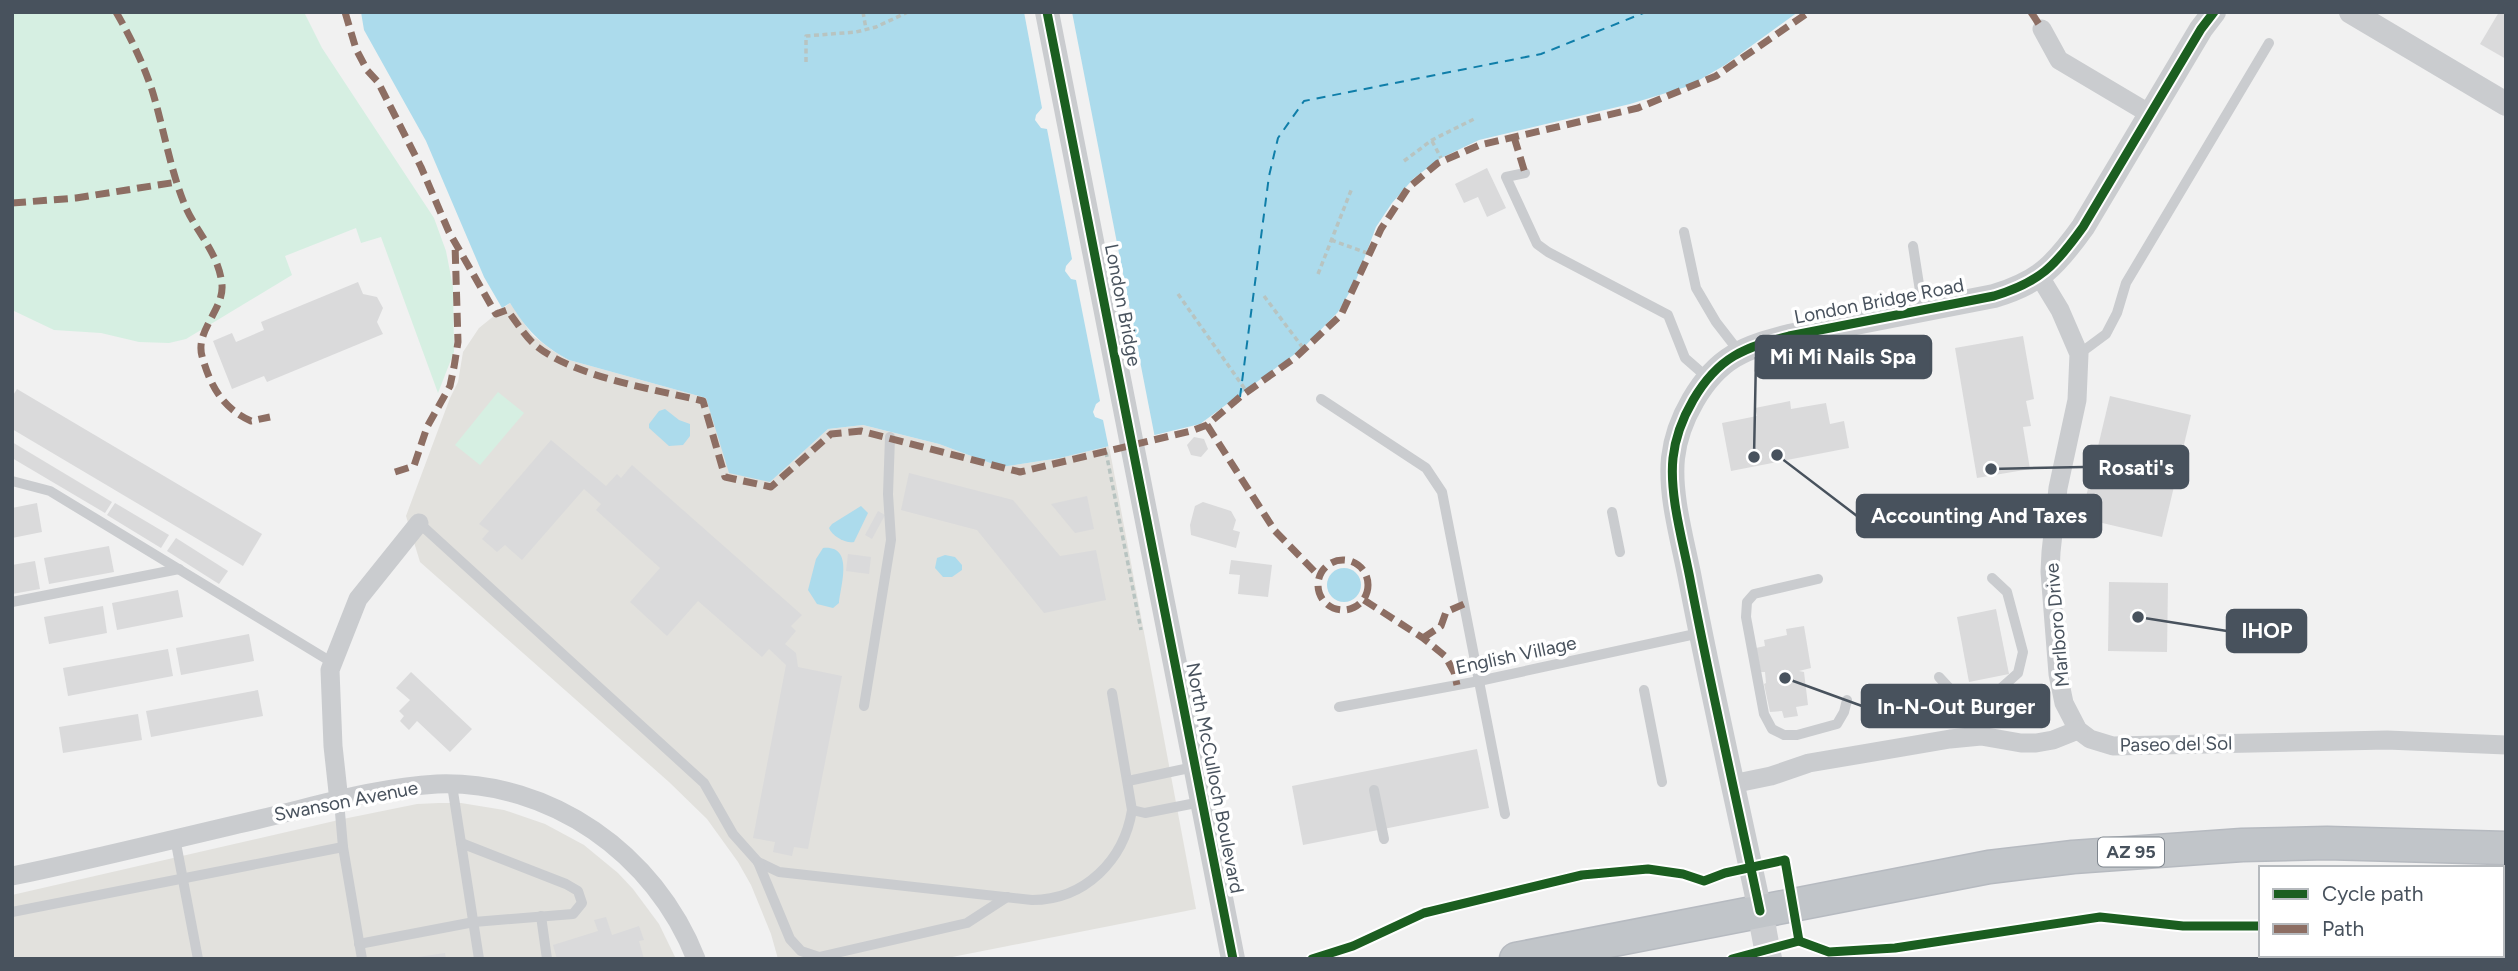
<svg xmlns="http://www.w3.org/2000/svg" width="2518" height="971" viewBox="0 0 2518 971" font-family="Figtree,sans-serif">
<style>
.commercial{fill:#e2e1dd}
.green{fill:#d6efe2}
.water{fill:#acdbec}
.pier{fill:#f1f1f1}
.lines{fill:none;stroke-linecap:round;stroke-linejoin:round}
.ferry{stroke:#0f7ea9;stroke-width:2;stroke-dasharray:9 7;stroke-linecap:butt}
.building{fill:#dadadb}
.trunk-casing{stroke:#b6bac0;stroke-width:35}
.path{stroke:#b8c4c1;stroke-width:3.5;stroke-dasharray:5 3.5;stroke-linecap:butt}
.service{stroke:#cacccf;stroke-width:10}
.minor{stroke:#cacccf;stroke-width:19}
.tertiary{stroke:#cacccf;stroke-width:24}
.secondary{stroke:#ccced1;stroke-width:26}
.trunk{stroke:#c1c5c9;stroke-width:32}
.quiet{stroke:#8d6e63;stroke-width:7;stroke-dasharray:14 7;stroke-linecap:butt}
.cycleway-casing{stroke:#fff;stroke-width:13}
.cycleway{stroke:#1b5e20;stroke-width:9}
.labels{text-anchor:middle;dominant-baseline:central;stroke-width:7;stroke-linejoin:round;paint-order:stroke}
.shield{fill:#fff;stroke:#7f868e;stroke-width:2}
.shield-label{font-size:18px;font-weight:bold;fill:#48525d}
.street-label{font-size:19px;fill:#48525d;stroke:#fff}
.leader{fill:none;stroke:#48525d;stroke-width:2.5}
.callout-dot{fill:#48525d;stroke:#fff;stroke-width:2.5}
.callout{fill:#48525d;stroke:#48525d;stroke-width:2.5}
.callout-label{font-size:21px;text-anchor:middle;font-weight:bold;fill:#fff}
</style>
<rect width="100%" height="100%" fill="#f1f1f1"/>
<g class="commercial">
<path d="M510,303L532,335L553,351L569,360L706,398L770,482L828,429L863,425L939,444L1001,467L1060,458L1109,446L1196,909L942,959H778L771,934L751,885L738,862L707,819L669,782L420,562L406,516L450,398L458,382L463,352L479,328Z"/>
<path d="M439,803H461L504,810L545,824L584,845L618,873L633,889L659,924L676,959H12V895L343,819L417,804Z"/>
</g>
<g class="green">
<path d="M12,12H304L322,48L434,218L446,251L453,287L454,352L438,393L381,237L361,243L356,228L285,256L292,275L186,339L169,343L139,342L101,333L54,330L12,310Z"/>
<path d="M498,392L524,413L480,465L455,445Z"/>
</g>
<g class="water">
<path d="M361,12H1798L1725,65L1689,86L1630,104L1479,140L1441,158L1414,178L1392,203L1376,227L1355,283L1338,312L1303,348L1200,424L1060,458L1001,467L939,444L863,425L828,429L770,482L729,473L706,398L569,360C542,346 526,329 510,303L502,308L484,277L426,141L364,30Z"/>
<path d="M665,409L679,420L690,424V436L683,445L669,446L649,428V424L659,411Z"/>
<path d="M861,506L868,513L854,542C846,544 832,536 829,528L832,524Z"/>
<path d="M823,548C854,545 841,584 839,603L833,608L817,604L808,590L816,559Z"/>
<path d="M945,555L955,557L962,565V570L952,577H943L935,568L937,558Z"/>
<circle cx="1344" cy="585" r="17"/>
</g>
<path class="pier" d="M1024,12H1072L1155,438L1109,449L1103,420L1095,417L1093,412L1096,404L1100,401L1076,280L1071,279L1065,271L1066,266L1072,259L1047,129L1041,128L1035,120L1036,115L1042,108Z"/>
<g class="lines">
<path class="ferry" d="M1240,397L1269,176L1278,138L1304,101L1541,54L1646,12"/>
</g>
<g class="building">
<path d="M2499,12H2506V59L2480,44Z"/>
<path d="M1487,168L1506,208L1487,217L1478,197L1464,203L1455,184Z"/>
<path d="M358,282L363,294L377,297L383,308L377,322L383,334L267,382L264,376L232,389L213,341L232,333L236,342L264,330L261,322Z"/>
<path d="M2023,336L2034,399L2026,401L2031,426L2023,427L2030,469L1977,478L1955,348Z"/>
<path d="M17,389L262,534L243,566L12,429V397Z"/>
<path d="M2110,396L2191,415L2162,537L2081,518Z"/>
<path d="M1790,401L1791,409L1826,403L1830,424L1844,421L1849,448L1731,471L1722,423L1757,416L1755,408Z"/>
<path d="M1194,437L1204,439L1208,449L1201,457L1191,455L1187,445Z"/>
<path d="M551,440L606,486L617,474L621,478L632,465L802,615L791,626L796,631L785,644L796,653L798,667L842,676L808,849L794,847L792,856L773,852L775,842L753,838L786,665L769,649L762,657L698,601L667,636L630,602L660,568L596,510L601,504L584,489L522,560L505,545L497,552L482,539L489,531L479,524Z"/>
<path d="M12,442L112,502L105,513L12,458Z"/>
<path d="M909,473L1013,500L1060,556L1096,550L1106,600L1044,613L977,530L901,510Z"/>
<path d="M1087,496L1094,529L1075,533L1051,504Z"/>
<path d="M1203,502L1231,511L1236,520L1233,530L1240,532L1236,548L1191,535L1190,525L1195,506Z"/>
<path d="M37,503L42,532L12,538V508Z"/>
<path d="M115,503L169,535L161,548L107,515Z"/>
<path d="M878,511L885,515L872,539L865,535Z"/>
<path d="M176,538L228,571L219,584L167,551Z"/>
<path d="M109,546L114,572L49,584L44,558Z"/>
<path d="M848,554L871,557L869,574L846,571Z"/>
<path d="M1231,560L1272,565L1268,597L1238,594L1240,575L1229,574Z"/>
<path d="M35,561L40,589L12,594V565Z"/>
<path d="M2109,582L2168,583L2167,652L2108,651Z"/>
<path d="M178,590L183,617L117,630L112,603Z"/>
<path d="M103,606L107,633L49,644L44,617Z"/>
<path d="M1996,609L2009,674L1969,682L1957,617Z"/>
<path d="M1804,626L1811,668L1799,671L1804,672L1808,705L1796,707L1798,716L1784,718L1782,711L1770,712L1764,684L1766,683L1765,672H1761L1756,648L1765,646L1764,640L1787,635L1786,629Z"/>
<path d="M249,634L254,661L181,675L176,648Z"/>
<path d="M168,649L173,676L68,696L63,668Z"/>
<path d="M411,672L472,729L450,752L417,721L409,730L400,721L404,716L399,711L410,700L396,688Z"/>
<path d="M258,690L263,716L151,737L146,711Z"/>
<path d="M138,714L142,740L63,753L59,727Z"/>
<path d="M1477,749L1489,808L1303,845L1292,786Z"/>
<path d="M606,917L612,935L639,926L644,940L639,941L644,959H557L553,945L598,931L594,920Z"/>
<path d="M445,953L446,959H418V957Z"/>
</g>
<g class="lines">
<g class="trunk-casing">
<path id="trunk" d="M1516,959L1989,867L2073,857L2242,845L2327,843L2506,848"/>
</g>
<g class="path">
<path d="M863,12L866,29"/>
<path d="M806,62V36L856,32L876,27L908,12"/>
<path d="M1432,141L1441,158"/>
<path d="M1404,161L1432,140L1476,118"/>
<path d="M1331,240L1370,254"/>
<path d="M1318,274L1352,188"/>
<path d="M1178,294L1247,392"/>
<path d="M1264,296L1303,348"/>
<path d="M1106,452L1141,630"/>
</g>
<g class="service">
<path d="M1525,173L1506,177L1537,244L1548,252L1668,315L1685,358L1709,379"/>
<path d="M1684,232L1696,288L1716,322L1740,353"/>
<path d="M1913,246L1923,310"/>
<path d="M2079,354L2106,334L2117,313L2126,283L2269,43"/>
<path d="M1321,399L1426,468L1442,492L1505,814"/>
<path d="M12,481L50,491L333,663"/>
<path d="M1612,512L1620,552"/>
<path d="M419,523L704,783L733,834L758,862L779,872L1032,900C1085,900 1124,860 1132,810L1112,693"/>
<path d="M1818,579L1754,594L1747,602L1746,617L1764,714L1772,729L1784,735H1797L1837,724L1844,712L1847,700"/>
<path d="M12,602L179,569"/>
<path d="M1939,677L1951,690L1969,695L1999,690L2018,673L2023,652L2007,592L1992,578"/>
<path d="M1644,690L1662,782"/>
<path d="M864,706L891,540L888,494L890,437"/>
<path d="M1339,707L1479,681L1700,633"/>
<path d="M1128,781L1194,767"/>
<path d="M452,785L479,959"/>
<path d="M1374,790L1384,839"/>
<path d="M339,801L343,847L362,959"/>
<path d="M1132,810L1145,813L1201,802"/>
<path d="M175,838L198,959"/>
<path d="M758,862L790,939L801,951L819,957L967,923L1007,897"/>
<path d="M12,912L343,847"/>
<path d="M541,916L547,959"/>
<path d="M359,944L474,922L573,914L582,903L578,891L566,884L461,843"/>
</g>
<g class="minor">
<path d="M2042,29L2059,60L2150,114"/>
<path d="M2040,277L2060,310L2079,354L2077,400L2058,488L2051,552L2050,572L2058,674L2064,703L2078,730L2090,739L2113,746L2387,740L2506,745"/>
<path d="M1732,784L1771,776L1809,763L1950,739L1981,736L2021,743H2036L2053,740L2078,730"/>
<path d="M339,801L333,746L330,670L358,599L419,523"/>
<path d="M12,876C95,859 177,838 260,819C316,806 379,787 437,784C551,780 655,854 696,959"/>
</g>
<g class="tertiary">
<path d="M1047,12L1233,959"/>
<path d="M2351,12L2506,104"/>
<path d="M1760,911C1737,802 1712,693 1691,584C1684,545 1669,497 1673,458C1677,421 1702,375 1734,356C1751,346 1770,341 1789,336L1994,296C2040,282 2055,266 2083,227L2201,29L2214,12"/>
</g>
<path class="secondary" d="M1760,911L1769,959"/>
<use href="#trunk" class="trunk"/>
<g class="quiet">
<path d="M116,12C130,36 143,63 152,90C164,129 170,170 186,208C198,234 219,254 222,285C224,309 195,331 202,356C210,385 222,408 251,421L270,417"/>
<path d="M345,12L356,49L367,70L378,82L421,167L449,232L496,314L507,310C516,321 524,335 534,344C572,377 654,389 703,401L725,477L771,487L831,434L861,431L1020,472L1191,431L1207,425L1240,397L1296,357L1341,315L1381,229L1408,188L1438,163L1480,145L1638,108L1716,76L1809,12"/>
<path d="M2031,12L2042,29"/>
<path d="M1514,137L1525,173"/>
<path d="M12,203L76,198L177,182"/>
<path d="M1207,425L1275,531L1319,576"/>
<path d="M395,472L414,466L427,427L450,386L454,367L458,342L455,244"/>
<circle cx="1343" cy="585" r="25"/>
<path d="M1364,600L1423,638L1445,656L1454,672L1457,685"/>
<path d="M1423,638L1441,626L1446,612L1464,604"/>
</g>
<g class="cycleway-casing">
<g id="cycleway">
<path d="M1047,12L1233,959"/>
<path d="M1760,911C1737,802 1712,693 1691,584C1684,545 1669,497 1673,458C1677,421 1702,375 1734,356C1751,346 1770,341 1789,336L1994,296C2040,282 2055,266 2083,227L2201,29L2214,12"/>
<path d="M1312,959L1353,946L1424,913L1582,875L1648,869L1683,874L1704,881L1725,873L1785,860L1799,941"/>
<path d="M1732,959L1799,941L1829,952L1895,948L2100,917L2183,926H2261"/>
</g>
</g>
<use href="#cycleway" class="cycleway"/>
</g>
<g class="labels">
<rect class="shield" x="2098" y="837.5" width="66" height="29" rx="5"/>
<g class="shield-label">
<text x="2131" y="852">AZ 95</text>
</g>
<g class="street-label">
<text transform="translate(1879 301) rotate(-11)">London Bridge Road</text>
<text transform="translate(1123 305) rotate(79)">London Bridge</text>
<text transform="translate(2057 625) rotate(-95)">Marlboro Drive</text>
<text transform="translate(1516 655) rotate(-12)">English Village</text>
<text transform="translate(2176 744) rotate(-1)">Paseo del Sol</text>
<text transform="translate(1215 778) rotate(79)">North McCulloch Boulevard</text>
<text transform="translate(346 801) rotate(-11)">Swanson Avenue</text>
</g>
</g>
<path class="leader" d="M1754 457L1756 357M1991 469L2084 467M1777 455L1857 516M2138 617L2227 631M1785 678L1862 706"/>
<g class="callout-dot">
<circle cx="1754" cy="457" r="7"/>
<circle cx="1991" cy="469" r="7"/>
<circle cx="1777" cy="455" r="7"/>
<circle cx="2138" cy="617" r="7"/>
<circle cx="1785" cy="678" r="7"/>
</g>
<g class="callout">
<rect x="1756" y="336" width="175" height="42" rx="7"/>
<rect x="2084" y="446" width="104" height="42" rx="7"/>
<rect x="1857" y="495" width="244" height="42" rx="7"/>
<rect x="2227" y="610" width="79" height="42" rx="7"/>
<rect x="1862" y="685" width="187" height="42" rx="7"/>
</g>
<g class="callout-label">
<text x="1843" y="364">Mi Mi Nails Spa</text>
<text x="2136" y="475">Rosati's</text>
<text x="1979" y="523">Accounting And Taxes</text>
<text x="2267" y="638">IHOP</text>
<text x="1956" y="714">In-N-Out Burger</text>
</g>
<rect width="2518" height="971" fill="none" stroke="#48525d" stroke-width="28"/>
<rect x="2259" y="866" width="245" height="91" fill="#ffffff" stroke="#b6babe" stroke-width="2"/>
<rect x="2273" y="889" width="35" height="10" fill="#1b5e20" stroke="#b6babe" stroke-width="2"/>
<text x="2322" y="901" font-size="21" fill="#48525d">Cycle path</text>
<rect x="2273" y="924" width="35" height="10" fill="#8d6e63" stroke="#b6babe" stroke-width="2"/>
<text x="2322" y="936" font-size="21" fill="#48525d">Path</text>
</svg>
